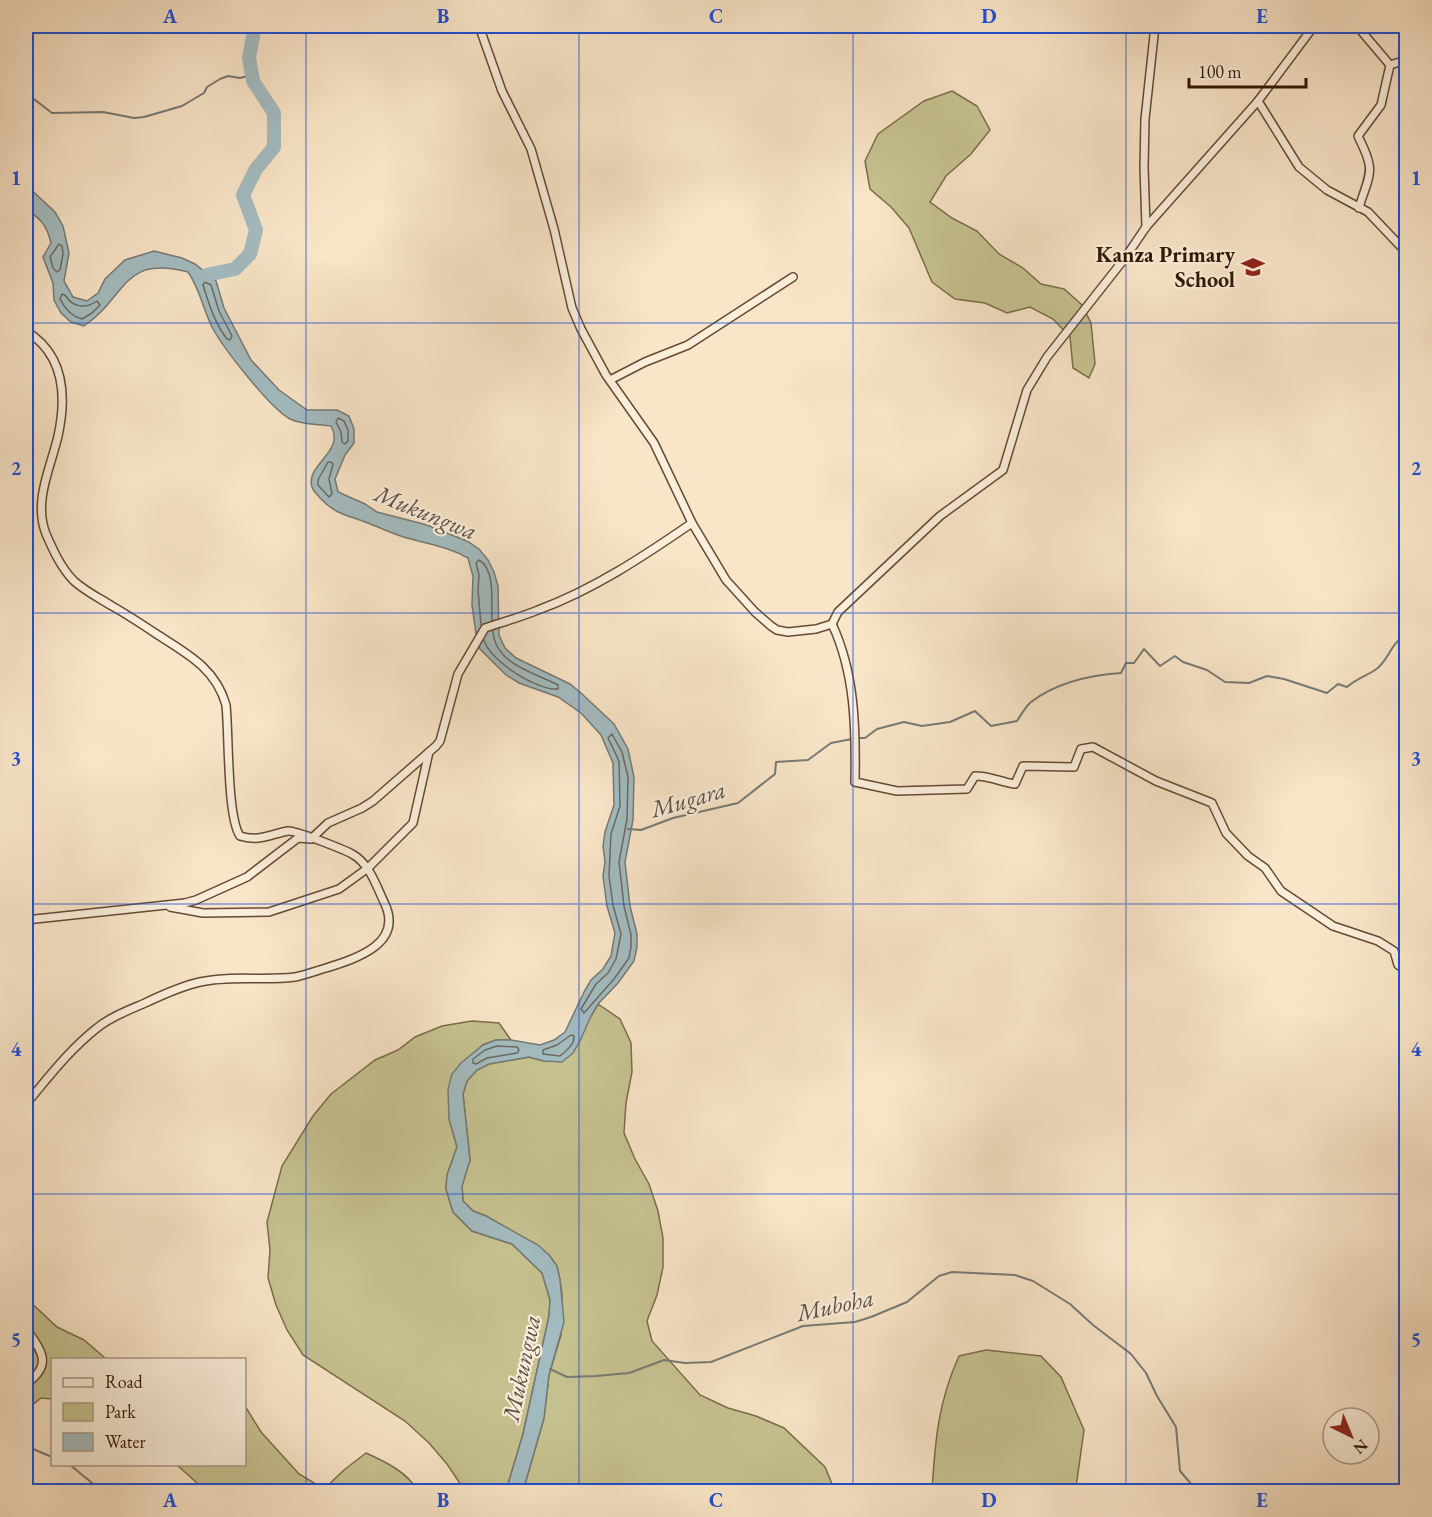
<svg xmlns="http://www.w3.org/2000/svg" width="1432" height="1517" viewBox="0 0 1432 1517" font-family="'EB Garamond',serif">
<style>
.green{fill:#c6c290;stroke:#7c6c4a;stroke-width:1.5}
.water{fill:#a3bcc1;stroke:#767a75;stroke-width:1.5}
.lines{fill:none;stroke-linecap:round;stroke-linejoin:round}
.shore{stroke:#6a6a62;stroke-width:1.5}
.stream{stroke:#767a75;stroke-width:2}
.river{stroke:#a3bcc1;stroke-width:14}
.street-casing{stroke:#644a34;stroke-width:10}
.street{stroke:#fbeedb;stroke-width:7}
.grid{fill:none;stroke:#1d4ed8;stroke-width:1.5;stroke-opacity:0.55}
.labels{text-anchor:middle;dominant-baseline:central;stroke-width:4.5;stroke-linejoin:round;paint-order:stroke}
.poi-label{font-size:22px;font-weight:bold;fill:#321703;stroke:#fbeedb;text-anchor:end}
.water-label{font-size:24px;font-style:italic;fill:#5a5146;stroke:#fbeedb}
.neatline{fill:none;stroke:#1d4ed8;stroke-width:2}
.grid-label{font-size:20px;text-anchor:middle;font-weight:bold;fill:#1d4ed8}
</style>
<rect width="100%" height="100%" fill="#f9e5c8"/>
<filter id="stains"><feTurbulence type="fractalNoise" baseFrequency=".00333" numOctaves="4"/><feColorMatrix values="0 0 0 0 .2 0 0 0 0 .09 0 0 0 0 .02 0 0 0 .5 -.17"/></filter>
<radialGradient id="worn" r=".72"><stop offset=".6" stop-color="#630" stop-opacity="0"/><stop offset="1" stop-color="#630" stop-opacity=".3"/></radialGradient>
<g class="green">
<path d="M952,91L977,106L990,130L971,154L946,176L930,202L952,218L977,231L999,254L1023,268L1041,284L1064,289L1082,305L1091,323L1095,364L1089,378L1073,368L1070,337L1053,319L1030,307L1007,313L985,303L955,299L932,282L909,228L891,207L870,189L865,161L878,134L924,101Z"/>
<path d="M598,1004L620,1019L631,1043L632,1072L626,1103L624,1133L635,1159L649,1184L658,1211L663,1238V1267L657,1295L647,1321L652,1341L700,1395L728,1408L756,1416L784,1428L825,1467L835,1491H523L544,1418L549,1375L561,1335L562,1294L560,1280L557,1266L549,1255L486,1216L473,1211L463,1201L462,1186L470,1160L463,1094L467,1081L477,1070L489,1064L529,1057L544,1061L591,1016Z"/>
<path d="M472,1021L499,1023L511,1040H496L482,1045L449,1119L457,1147L447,1175L446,1189L453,1212L472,1231L512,1244L542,1273L550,1300L549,1316L523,1434L506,1491H465L447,1464L429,1443L405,1421L303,1355L287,1330L276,1305L268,1278L270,1250L267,1222L282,1166L313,1116L331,1094L375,1060L398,1050L415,1037L442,1026Z"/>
<path d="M26,1298L57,1327L84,1340L105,1358L52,1360V1399L41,1398L26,1410Z"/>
<path d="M986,1350L1041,1356L1061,1377L1084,1430L1076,1487C1057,1494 1036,1494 1018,1486L1010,1491H932C935,1442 938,1402 959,1356Z"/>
<path d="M245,1406L261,1432L299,1474L324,1489L344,1470L366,1453C386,1462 407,1472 418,1491H206L177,1465L244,1464Z"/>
</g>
<path class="water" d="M26,185L55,212L63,226L69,253L64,281L73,297L87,301L98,293L105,279L125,260L154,251L182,258L195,264L216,281L224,308L251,360L279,390L307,410H337L349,416L354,429V443L345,455L335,479L338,492L365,504L377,512L427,525L467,541L479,549L488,560L494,572L498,586L499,635L505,648L516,658L570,684L581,693L614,724L628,749L634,777L633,820L625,862L630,906L637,934V947L634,961L618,983L598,1004L591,1016L580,1041L573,1053L562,1062L544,1061L529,1057L489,1064L477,1070L467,1081L463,1094L470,1160L462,1186L463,1201L473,1211L486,1216L538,1245L549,1255L557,1266L560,1280L564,1322L549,1375L544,1418L523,1491H506L523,1434L549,1316L550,1300L542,1273L512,1244L472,1231L453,1212L446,1189L447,1175L457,1147L449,1119L448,1089L452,1074L461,1063L483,1045L496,1040H511L540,1045L554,1040L565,1032L584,992L591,980L603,969L611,956L615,933L607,906L603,876L605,862L603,846L605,832L614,805L613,763L601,735L581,713L558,697L519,683L506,675L480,649L476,634L472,605L473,576L468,558C449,547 428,544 407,538C393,534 381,528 368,523C348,515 336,515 320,498C318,495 313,491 312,487C305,464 346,452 331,426C318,424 302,425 290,419C270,408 223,348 212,327C203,309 200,289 188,272C121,255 128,296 84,326L71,322L61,313L54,300L53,283L43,257L51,243C47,226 41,218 26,210Z"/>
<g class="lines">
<g class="shore">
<path d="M59,244L62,246L63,254L60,270L57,272L53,268L50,257Z"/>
<path d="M205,282L211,285L219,311L232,336L230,340L227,339C215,324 209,304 203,285Z"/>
<path d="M62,294L65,295C73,308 85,309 97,301L100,305L92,313L82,319C71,316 65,309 60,299Z"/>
<path d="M338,418L344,421L348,430V441L345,444L342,442L341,432L336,422Z"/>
<path d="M328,462H331L333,464L329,479L332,494L329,497L318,485V480Z"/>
<path d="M481,625L478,590L479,575L476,563L479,560C496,570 491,603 492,621"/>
<path d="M484,640C490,661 537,691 558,689V685C533,672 495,664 493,631"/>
<path d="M612,734L622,752L628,777L627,819L619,862L624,906L631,935V947L629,958L614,979L584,1013L581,1009L596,984L608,973L616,959L621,934L613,905L609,876L611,834L620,806L619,761L608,738Z"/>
<path d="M571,1035L574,1036C575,1044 566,1051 560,1056L543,1054V1050L557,1045Z"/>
<path d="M497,1046L517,1047L519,1050L517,1053L487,1058L476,1064L473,1063V1059L485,1050Z"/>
</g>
<g class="stream">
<path d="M26,93L52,113L103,112L134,118L144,117L182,106L204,93L207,87L220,79L228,76L240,78L248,76L253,81"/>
<path d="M858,738H865L877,729L904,722L922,726L950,722L975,711L991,726L1017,721C1021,715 1025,707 1031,702C1056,683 1091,675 1121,673L1126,663H1134L1144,649L1160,666L1175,656L1183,662L1207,670L1225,682L1249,683L1267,676L1284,679L1327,693L1338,684L1347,687C1356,679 1366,676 1375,670C1389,661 1390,643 1406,635"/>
<path d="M628,829L641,830L673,818L738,803L775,774L776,762L808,760L831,743L852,739"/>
<path d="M550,1369L567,1377L596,1376L629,1373L664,1360L685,1363L711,1362L803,1326L855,1322L871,1317L907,1302L939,1276L952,1272L1015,1275L1033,1281L1070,1304L1093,1325L1131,1354L1146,1373L1157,1396L1176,1427L1180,1471L1198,1492"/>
<path d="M26,1446L52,1457"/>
<path d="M69,1464L103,1492"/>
</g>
<path class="river" d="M206,275L235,269L250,254L256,230L243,195L256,169L274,147V113L253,81L249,58L255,26"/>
<g class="street-casing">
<g id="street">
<path d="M479,26L502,91L531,149L554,229L572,308L581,329L606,375L654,443L692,523L726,580L755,612L771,626L777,630L788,632L816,629L832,624C855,673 856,728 855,782L897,791L967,789L975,776C991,776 1000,782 1015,784L1023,766L1074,767L1081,749L1093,747L1156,781L1212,803L1226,833L1248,856L1265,868L1281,891L1333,926L1378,941L1394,951L1398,965L1406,969"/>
<path d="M1357,26L1390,65L1381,105L1358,136C1362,145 1367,153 1369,164C1372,177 1362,195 1359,208"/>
<path d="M1390,65L1406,60"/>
<path d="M1258,101L1299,167L1327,190L1368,212L1406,252"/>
<path d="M1146,227L1144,167L1145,119L1155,26"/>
<path d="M26,331C64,354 67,395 58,436C51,467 33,501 46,534C53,550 61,568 74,581C85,591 99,598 112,606C128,615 143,625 158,635C188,654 216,669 226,705C229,734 227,817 240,836C259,842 271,834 288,831C295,830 345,850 352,854C369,863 376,885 384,902C405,944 355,959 326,968C316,971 305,975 295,977C263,981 231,975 200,982C181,986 162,995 145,1003C129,1010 110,1017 97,1028C69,1050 48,1078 26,1104"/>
<path d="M610,380L645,362L688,345L793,277"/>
<path d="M832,624L838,612L940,516L1003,470L1027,390L1047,357L1125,258L1146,227L1258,101L1314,26"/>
<path d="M170,907L203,913L269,912L339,889L368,868L413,823L429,752"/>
<path d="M26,920L185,903L196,900L247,877L298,838L311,839L328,823L362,808L373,801L436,746L440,741L458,674L485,628C503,622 521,617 538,610C593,590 644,556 692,523"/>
<path d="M26,1328C41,1351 54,1364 26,1384"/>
</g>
</g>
<use href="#street" class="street"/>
</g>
<path class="grid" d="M306,26V1492M579,26V1492M853,26V1492M1126,26V1492M26,323H1406M26,613H1406M26,904H1406M26,1194H1406"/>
<defs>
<g id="school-bare" transform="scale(1.8)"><path d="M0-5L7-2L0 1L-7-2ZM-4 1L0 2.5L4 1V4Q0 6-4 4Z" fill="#8f2418" stroke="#fbeedb" stroke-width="2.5" paint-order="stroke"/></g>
</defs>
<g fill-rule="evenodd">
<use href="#school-bare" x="1253" y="267"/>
</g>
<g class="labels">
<g class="poi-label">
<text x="1235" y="254">Kanza Primary<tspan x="1235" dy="25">School</tspan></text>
</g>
<g class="water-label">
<text transform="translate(426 512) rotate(22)">Mukungwa</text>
<text transform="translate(688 799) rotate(-16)">Mugara</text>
<text transform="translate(835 1305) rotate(-12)">Muboha</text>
<text transform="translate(521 1368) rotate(-78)">Mukungwa</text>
</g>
</g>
<rect width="1432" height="1517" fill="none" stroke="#f9e5c8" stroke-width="66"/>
<rect x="51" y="1358" width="195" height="108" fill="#fbeedb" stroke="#ab9885" stroke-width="1.5"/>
<rect x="63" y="1378" width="30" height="9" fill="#fbeedb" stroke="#ab9885" stroke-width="1.5"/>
<text x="105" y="1388" font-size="18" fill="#321703">Road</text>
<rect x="63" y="1403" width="30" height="18" fill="#c6c290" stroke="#ab9885" stroke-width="1.5"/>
<text x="105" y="1418" font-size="18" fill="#321703">Park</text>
<rect x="63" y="1433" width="30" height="18" fill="#a3bcc1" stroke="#ab9885" stroke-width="1.5"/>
<text x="105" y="1448" font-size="18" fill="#321703">Water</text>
<g transform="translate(1351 1436) rotate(137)"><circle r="28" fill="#fbeedb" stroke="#ab9885" stroke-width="1.5"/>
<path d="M0-4.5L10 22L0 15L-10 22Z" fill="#8f2418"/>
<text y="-9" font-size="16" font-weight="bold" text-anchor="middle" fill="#321703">N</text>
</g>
<path d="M1189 78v9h117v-9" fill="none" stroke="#321703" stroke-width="3"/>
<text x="1198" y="78" font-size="18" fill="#321703" stroke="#fbeedb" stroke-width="4.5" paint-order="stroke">100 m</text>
<rect x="33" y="33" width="1366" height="1451" class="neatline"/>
<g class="grid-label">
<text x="170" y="23">A</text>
<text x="443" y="23">B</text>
<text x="716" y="23">C</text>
<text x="989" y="23">D</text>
<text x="1262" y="23">E</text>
<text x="16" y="185">1</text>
<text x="1416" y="185">1</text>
<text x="16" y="475">2</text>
<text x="1416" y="475">2</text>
<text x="16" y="765">3</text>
<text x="1416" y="765">3</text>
<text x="16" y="1056">4</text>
<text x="1416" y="1056">4</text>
<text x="16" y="1346">5</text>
<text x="1416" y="1346">5</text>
<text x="170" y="1507">A</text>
<text x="443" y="1507">B</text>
<text x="716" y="1507">C</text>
<text x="989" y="1507">D</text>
<text x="1262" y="1507">E</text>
</g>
<rect width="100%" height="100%" filter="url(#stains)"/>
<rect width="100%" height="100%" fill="url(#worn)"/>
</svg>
